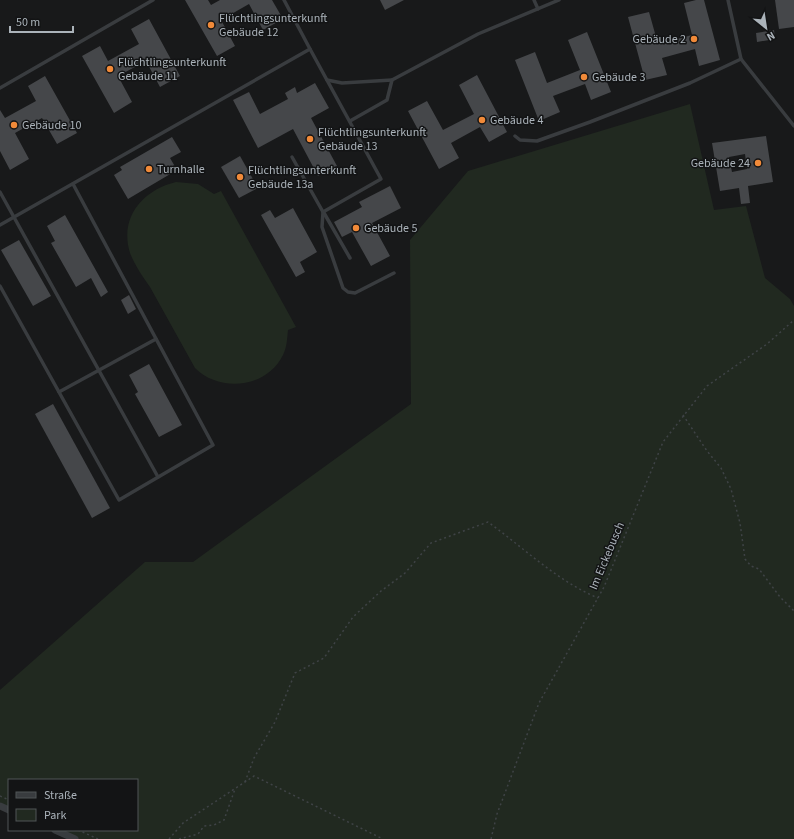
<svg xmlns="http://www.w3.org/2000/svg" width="794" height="839" viewBox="0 0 794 839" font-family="'Source Sans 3',sans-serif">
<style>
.green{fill:#212920}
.building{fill:#45474a;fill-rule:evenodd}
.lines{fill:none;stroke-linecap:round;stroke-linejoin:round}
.path{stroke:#3f4346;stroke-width:1.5;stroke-dasharray:2 3;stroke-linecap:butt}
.lane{stroke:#393c3f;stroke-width:3.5}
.street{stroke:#393c3f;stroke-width:7}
.poi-dot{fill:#f18a39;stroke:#131415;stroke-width:1.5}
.labels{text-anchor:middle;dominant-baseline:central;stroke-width:3;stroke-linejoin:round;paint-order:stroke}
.poi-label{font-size:12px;fill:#abb3ba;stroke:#131415;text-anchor:start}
.street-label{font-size:12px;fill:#abb3ba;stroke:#131415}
</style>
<rect width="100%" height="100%" fill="#18191a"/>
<g class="green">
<path d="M690,104L714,210L746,206L765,278L790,299L794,306V839H74L54,830H137V780H9V809L0,805V690L145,562H193L411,404L410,240L468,171Z"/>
<path d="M176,182L198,184L214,194L221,191L296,327L288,330C287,339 287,347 283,355C267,388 220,393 195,368C180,341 165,314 150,287C143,277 134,264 130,253C119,217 143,190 176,182Z"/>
</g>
<g class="building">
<path d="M185,0H208L211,5L220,0H272L283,19L263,30L249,4L221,20L235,46L217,56Z"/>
<path d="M380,0H404L385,10Z"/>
<path d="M696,0H704L720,60L699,66L695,49L662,58L667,75L645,80L628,17L649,12L658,44L692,35L684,3Z"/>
<path d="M775,0H794V27L779,29Z"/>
<path d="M149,19L180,76L160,87L146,61L118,76L132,102L114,113L82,56L100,46L108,61L139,44L131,29Z"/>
<path d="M774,30L775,39L757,42L756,33Z"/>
<path d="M587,32L611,92L591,100L585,84L553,96L560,112L539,121L515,60L535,52L547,83L580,70L568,40Z"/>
<path d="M477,75L507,132L489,142L480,127L451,143L459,158L439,169L408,111L427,101L443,130L474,114L459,85Z"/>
<path d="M45,76L77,133L57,144L42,118L15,133L29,159L10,170L0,151V110L5,118L36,101L28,86Z"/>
<path d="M315,83L329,108L311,118L337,166L318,176L293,129L258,148L233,100L249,92L260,114L288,99L285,93L295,87L297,93Z"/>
<path d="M766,136L773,182L748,186L750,203L741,204L739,188L720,191L712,143ZM745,154L747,169L732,172L729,157Z"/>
<path d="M172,137L181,152L170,158L177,170L128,199L114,175L122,170L120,167Z"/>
<path d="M240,156L258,188L239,198L221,167Z"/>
<path d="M390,186L401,208L372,223L390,256L371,266L352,232L342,237L334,222L362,207L359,202Z"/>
<path d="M293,208L317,252L300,262L305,272L296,277L261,215L270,210L275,218Z"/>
<path d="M65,215L108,292L101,297L91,278L76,287L51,243L55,241L47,226Z"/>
<path d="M19,240L51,296L33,306L1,250Z"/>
<path d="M129,295L136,309L128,314L121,300Z"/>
<path d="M149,364L182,425L159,437L135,394L138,392L129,375Z"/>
<path d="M53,404L110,508L92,518L35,414Z"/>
</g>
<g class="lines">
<g class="path">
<path d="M683,415L707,451L721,468L731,489L740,523L745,559L751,566L759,569L780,597L794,611"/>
<path d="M245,782L254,758L275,722L295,673L324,658L353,617L381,591L405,573L431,543L488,522C524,548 557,581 598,598"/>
<path d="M0,796L9,800"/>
<path d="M78,830L98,839"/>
<path d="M169,839L183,823L254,776L383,839"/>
<path d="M179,839L198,834L204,826L214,825L224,820L235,789"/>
<path d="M491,839L497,814L539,703L604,587L663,442L707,386L767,344L794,320"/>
</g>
<g class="lane">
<path d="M534,0L538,9"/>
<path d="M741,59L794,126"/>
<path d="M327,80L342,83L392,80"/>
<path d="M0,88L153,0"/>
<path d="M350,121L387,100L392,80L478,34L559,0"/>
<path d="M515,136L520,140L537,141L590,122L690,83L741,59L728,0"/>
<path d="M292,157L323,212L381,179L310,49"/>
<path d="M0,192L158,477"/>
<path d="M323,212L322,227L343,288L348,292L355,293L394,273"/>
<path d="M324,213L350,258"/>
<path d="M0,225L310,49L284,0"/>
<path d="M0,286L119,500L213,445L73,184"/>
<path d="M59,392L156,339"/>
</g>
<g class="street">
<path d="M0,806L9,810"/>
<path d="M55,830L75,839"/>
</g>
</g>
<g class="poi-dot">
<circle cx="211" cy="25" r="4"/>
<circle cx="694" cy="39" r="4"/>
<circle cx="110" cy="69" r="4"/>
<circle cx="584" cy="77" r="4"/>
<circle cx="482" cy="120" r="4"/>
<circle cx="14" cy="125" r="4"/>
<circle cx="310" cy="139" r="4"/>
<circle cx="758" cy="163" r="4"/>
<circle cx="149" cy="169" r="4"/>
<circle cx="240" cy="177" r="4"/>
<circle cx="356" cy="228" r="4"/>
</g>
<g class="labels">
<g class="poi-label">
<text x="219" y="18">Flüchtlingsunterkunft<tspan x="219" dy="14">Gebäude 12</tspan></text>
<text x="686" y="39" text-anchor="end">Gebäude 2</text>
<text x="118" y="62">Flüchtlingsunterkunft<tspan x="118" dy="14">Gebäude 11</tspan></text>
<text x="592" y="77">Gebäude 3</text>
<text x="490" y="120">Gebäude 4</text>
<text x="22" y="125">Gebäude 10</text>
<text x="318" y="132">Flüchtlingsunterkunft<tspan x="318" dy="14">Gebäude 13</tspan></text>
<text x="750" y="163" text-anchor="end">Gebäude 24</text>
<text x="157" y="169">Turnhalle</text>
<text x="248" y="170">Flüchtlingsunterkunft<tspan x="248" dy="14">Gebäude 13a</tspan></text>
<text x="364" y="228">Gebäude 5</text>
</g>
<g class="street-label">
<text transform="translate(607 556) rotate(-67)">Im Eickebusch</text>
</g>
</g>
<rect x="8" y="779" width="130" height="52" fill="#131415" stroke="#505457"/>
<rect x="16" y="792" width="20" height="6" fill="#393c3f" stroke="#505457"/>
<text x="44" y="799" font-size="12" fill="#abb3ba">Straße</text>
<rect x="16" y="809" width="20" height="12" fill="#212920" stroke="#505457"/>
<text x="44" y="819" font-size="12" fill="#abb3ba">Park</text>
<g transform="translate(766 28) rotate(150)" stroke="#131415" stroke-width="3" paint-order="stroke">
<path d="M0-3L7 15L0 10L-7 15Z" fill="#abb3ba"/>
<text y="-6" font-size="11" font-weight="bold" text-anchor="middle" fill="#abb3ba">N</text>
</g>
<path d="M10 26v6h63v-6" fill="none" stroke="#abb3ba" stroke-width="2"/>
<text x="16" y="26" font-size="12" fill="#abb3ba" stroke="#131415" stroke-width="3" paint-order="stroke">50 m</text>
</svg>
